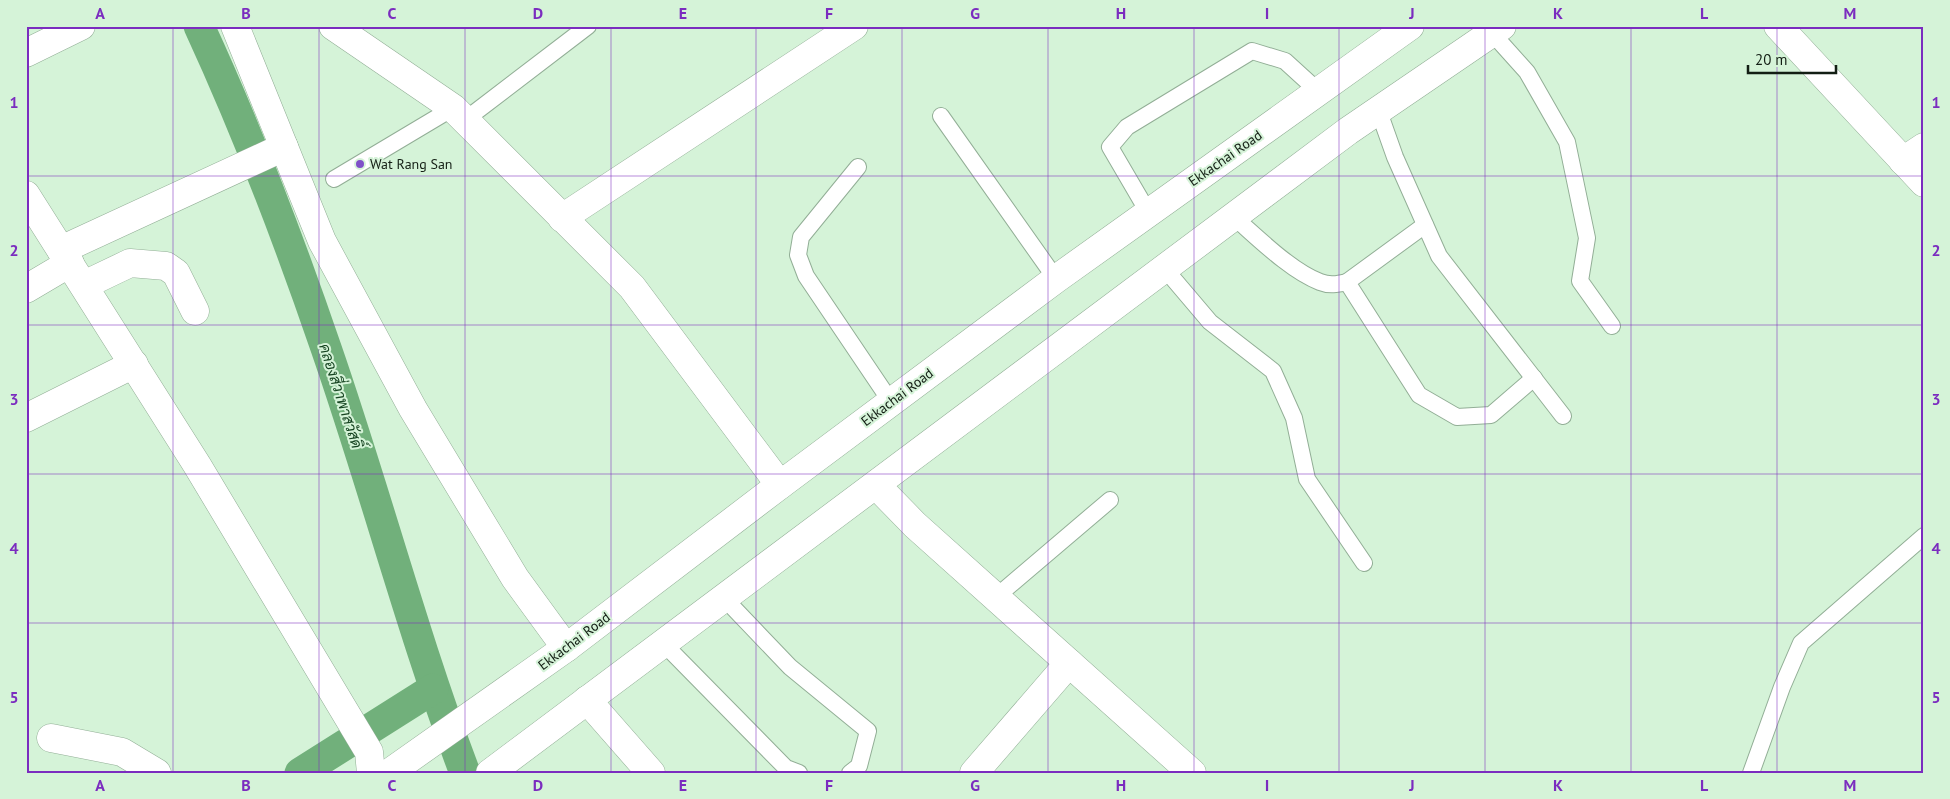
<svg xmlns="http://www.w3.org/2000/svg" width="1950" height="799" viewBox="0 0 1950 799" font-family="'PT Sans',Sarabun,sans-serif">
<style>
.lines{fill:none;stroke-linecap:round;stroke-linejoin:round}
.canal{stroke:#71b07b;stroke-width:31}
.service-casing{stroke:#92ae96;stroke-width:18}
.minor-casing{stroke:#92ae96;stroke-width:29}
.primary-casing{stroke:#92ae96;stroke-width:29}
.service{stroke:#fff;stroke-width:16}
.minor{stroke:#fff;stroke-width:28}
.primary{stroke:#fff;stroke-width:28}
.grid{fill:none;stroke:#7b2cbf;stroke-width:1;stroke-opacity:0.55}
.poi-dot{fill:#7f50c8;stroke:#d5f3d8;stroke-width:2}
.labels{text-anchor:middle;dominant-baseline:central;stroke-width:4;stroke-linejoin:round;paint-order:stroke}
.street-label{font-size:14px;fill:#131e14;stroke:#d5f3d8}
.poi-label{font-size:14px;fill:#131e14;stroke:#d5f3d8;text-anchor:start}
.water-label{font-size:15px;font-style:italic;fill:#164421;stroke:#d5f3d8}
.neatline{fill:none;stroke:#7b2cbf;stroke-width:2}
.grid-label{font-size:16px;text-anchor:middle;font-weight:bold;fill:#7b2cbf}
</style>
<rect width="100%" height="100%" fill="#d5f3d8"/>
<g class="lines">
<g class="canal">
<path d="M199,26C247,130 289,240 326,348C375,489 412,633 465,773"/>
<path d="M300,773L433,689"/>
</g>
<g class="service-casing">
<g id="service">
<path d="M1492,33L1527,72L1567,142L1587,238L1580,281L1612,326"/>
<path d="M1378,109L1395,157L1439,256L1563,416"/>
<path d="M941,116L1056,279"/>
<path d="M465,120L588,26"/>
<path d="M858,167L801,237L798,255L806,276L891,402"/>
<path d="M334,179L453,108"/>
<path d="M1148,212L1110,147L1127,127L1252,51L1285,61L1319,92"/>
<path d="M1235,218C1258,238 1291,271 1320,282C1330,286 1338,284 1347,282"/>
<path d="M1425,225L1347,282L1419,395L1457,417L1491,415L1534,378"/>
<path d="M1165,269L1210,322L1273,371L1294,418L1307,479L1364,563"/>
<path d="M996,597L1110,500"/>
<path d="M725,599L790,667L868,731L859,766L850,773"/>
<path d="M664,644L786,768L799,773"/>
<path d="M1751,773L1782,687L1801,643L1924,536"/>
</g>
</g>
<g class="minor-casing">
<g id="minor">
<path d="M235,26L322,241L413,409L515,578L566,648"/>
<path d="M333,26L453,108L632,287L780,485"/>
<path d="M1778,26L1924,183"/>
<path d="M26,53L81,26"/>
<path d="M1903,161L1924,147"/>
<path d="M26,195L197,465L369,752L371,773"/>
<path d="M562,218L854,26"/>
<path d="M61,250L284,147"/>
<path d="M84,285L130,263L166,266L176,273L195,311"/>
<path d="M26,289L70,263"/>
<path d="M26,418L134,364"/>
<path d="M877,486L915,525L1192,773"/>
<path d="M587,700L651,773"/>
<path d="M51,738L122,752L157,773"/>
<path d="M974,773L1069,663"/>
</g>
</g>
<g class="primary-casing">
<g id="primary">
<path d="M389,773L566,648L780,485L1056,279L1410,26"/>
<path d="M490,773L1348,131L1502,26"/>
</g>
</g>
<use href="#service" class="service"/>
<use href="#minor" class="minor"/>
<use href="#primary" class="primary"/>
</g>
<path class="grid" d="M173,26V773M319,26V773M465,26V773M611,26V773M756,26V773M902,26V773M1048,26V773M1194,26V773M1339,26V773M1485,26V773M1631,26V773M1777,26V773M26,176H1924M26,325H1924M26,474H1924M26,623H1924"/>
<circle class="poi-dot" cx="360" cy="164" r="5"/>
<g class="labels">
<g class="street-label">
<text transform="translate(1225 158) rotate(-35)">Ekkachai Road</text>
<text transform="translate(897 397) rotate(-37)">Ekkachai Road</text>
<text transform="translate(574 641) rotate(-37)">Ekkachai Road</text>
</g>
<g class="poi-label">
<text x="370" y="164">Wat Rang San</text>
</g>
<g class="water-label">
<text transform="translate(341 396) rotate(72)">คลองสี่วาพาสวัสดิ์</text>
</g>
</g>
<rect width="1950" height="799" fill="none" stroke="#d5f3d8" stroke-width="55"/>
<path d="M1748 65v8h88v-8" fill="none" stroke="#131e14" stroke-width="2.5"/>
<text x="1755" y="65" font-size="15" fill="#131e14" stroke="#d5f3d8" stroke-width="4" paint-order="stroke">20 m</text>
<rect x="28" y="28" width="1894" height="744" class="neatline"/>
<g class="grid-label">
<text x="100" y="19">A</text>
<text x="246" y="19">B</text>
<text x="392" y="19">C</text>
<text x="538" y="19">D</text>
<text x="683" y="19">E</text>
<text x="829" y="19">F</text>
<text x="975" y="19">G</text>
<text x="1121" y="19">H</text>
<text x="1267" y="19">I</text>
<text x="1412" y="19">J</text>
<text x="1558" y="19">K</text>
<text x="1704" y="19">L</text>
<text x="1850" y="19">M</text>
<text x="14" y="108">1</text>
<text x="1936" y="108">1</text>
<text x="14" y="256">2</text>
<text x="1936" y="256">2</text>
<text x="14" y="405">3</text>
<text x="1936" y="405">3</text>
<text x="14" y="554">4</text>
<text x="1936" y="554">4</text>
<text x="14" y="703">5</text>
<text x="1936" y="703">5</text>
<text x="100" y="791">A</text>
<text x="246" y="791">B</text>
<text x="392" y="791">C</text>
<text x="538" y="791">D</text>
<text x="683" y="791">E</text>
<text x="829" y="791">F</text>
<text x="975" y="791">G</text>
<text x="1121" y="791">H</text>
<text x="1267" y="791">I</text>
<text x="1412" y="791">J</text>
<text x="1558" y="791">K</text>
<text x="1704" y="791">L</text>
<text x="1850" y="791">M</text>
</g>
</svg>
